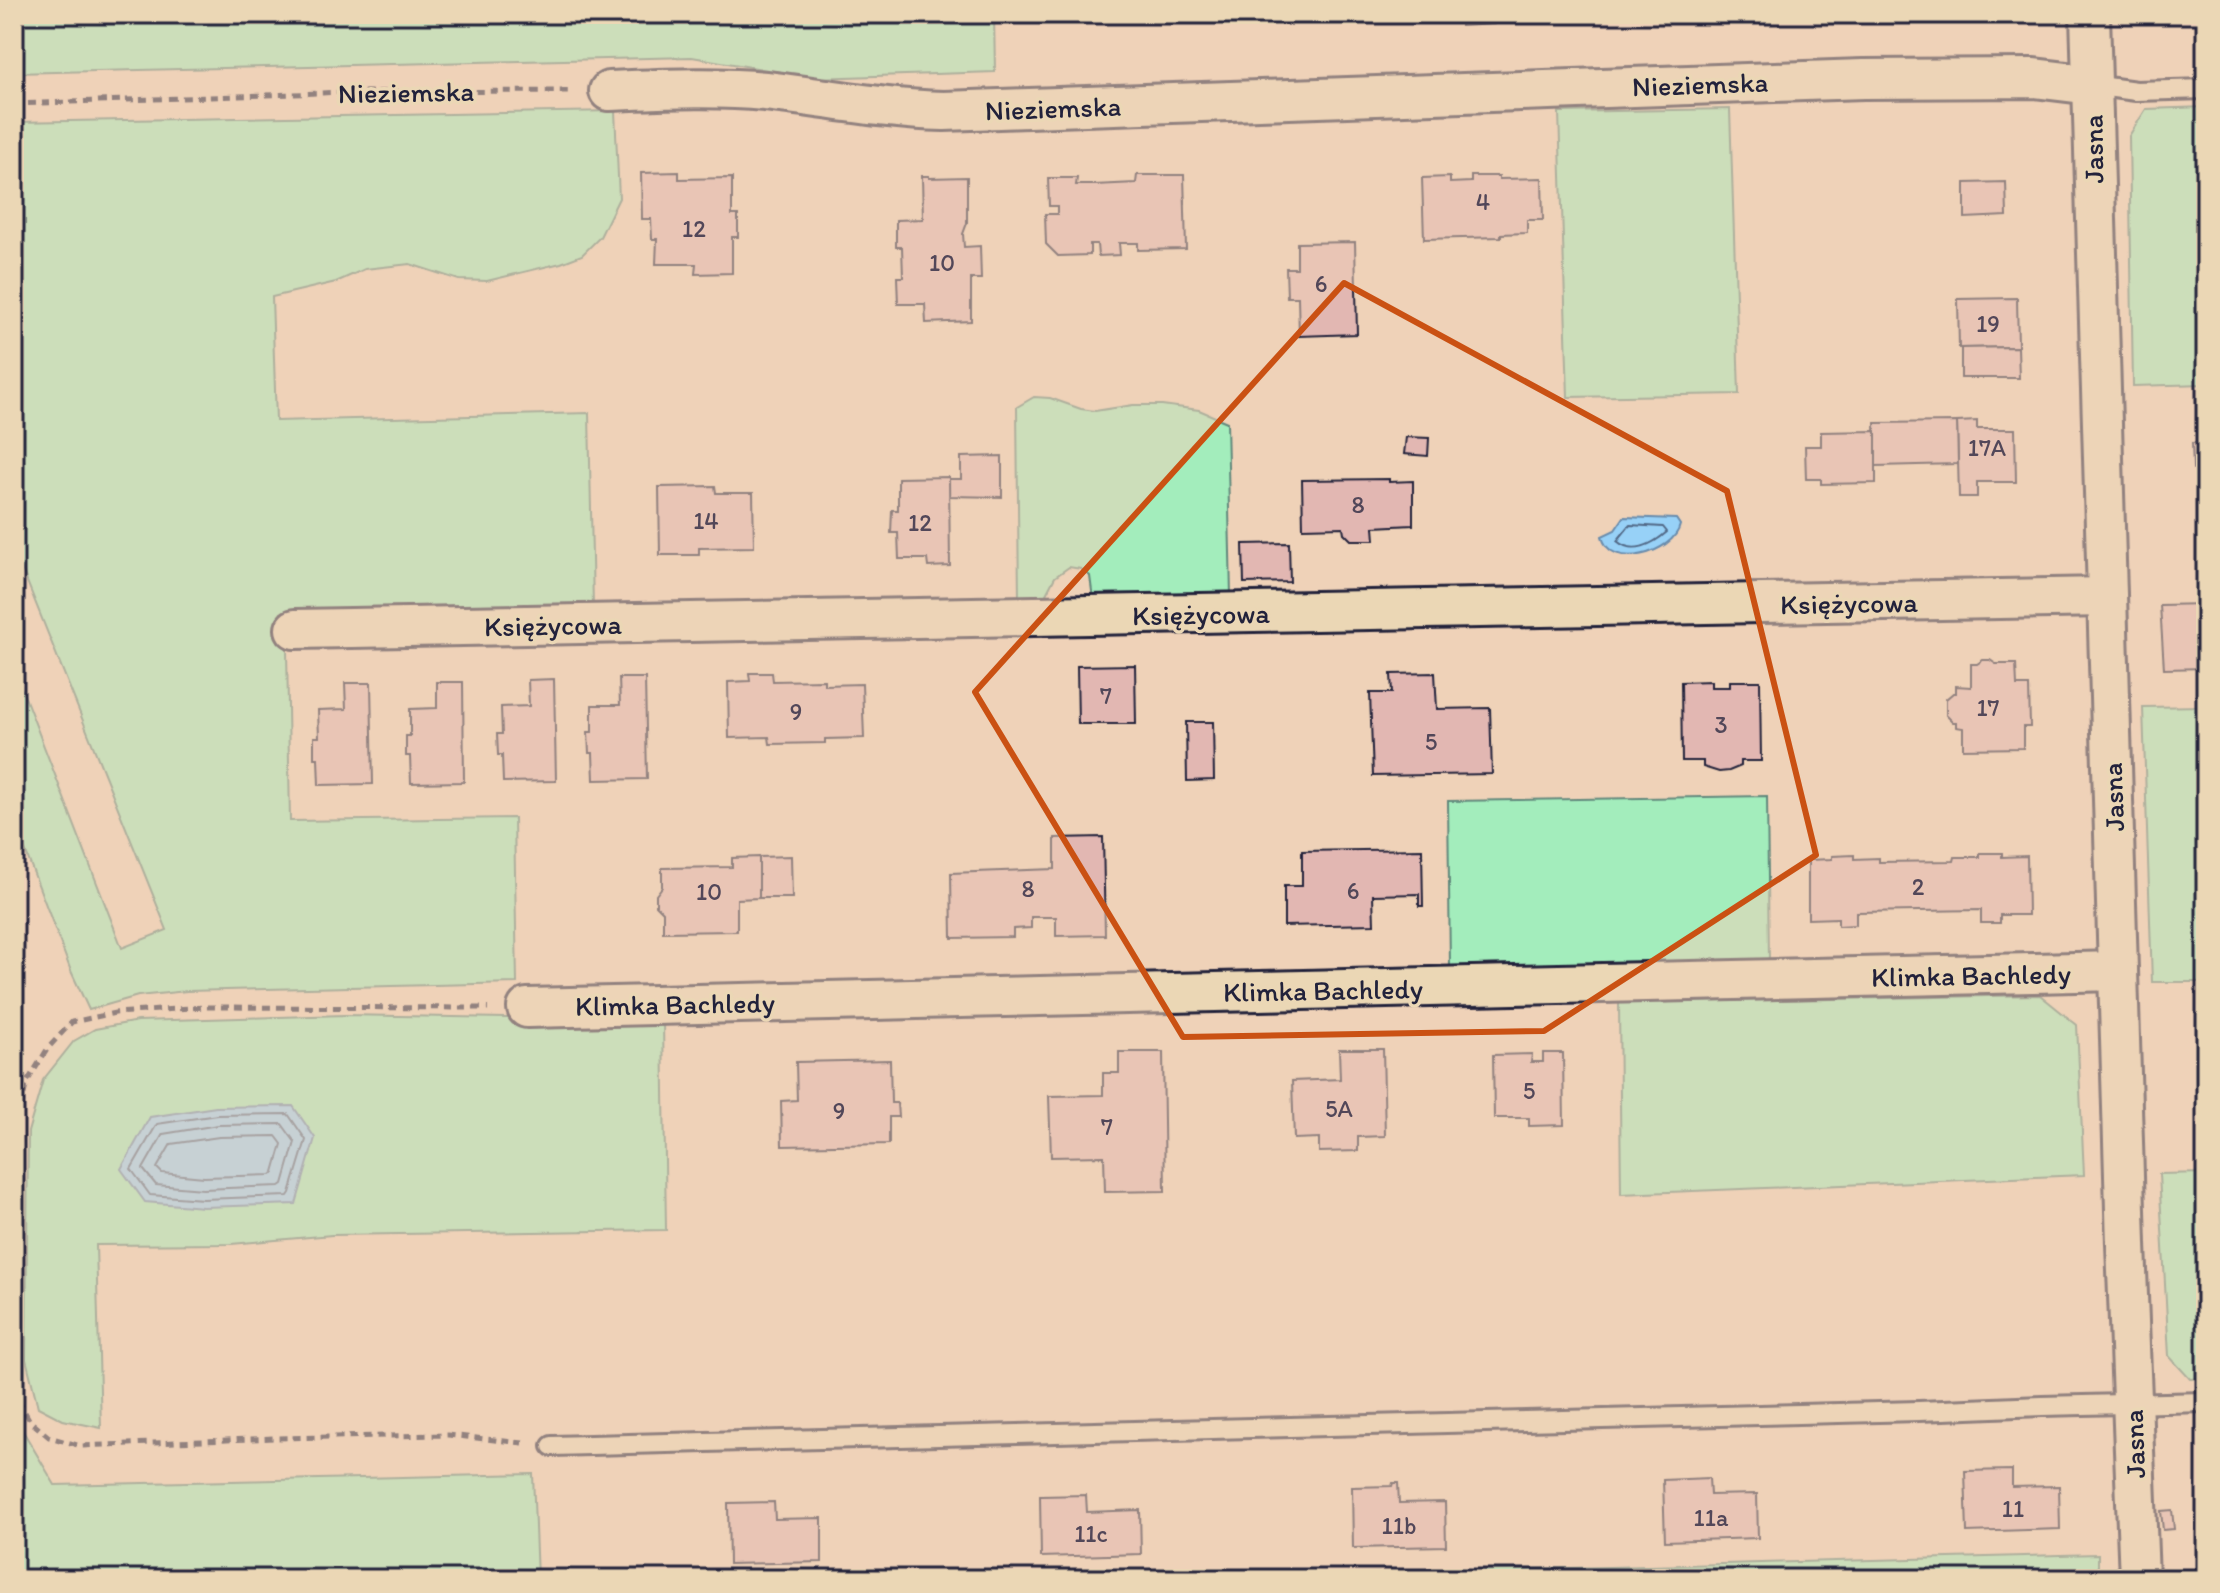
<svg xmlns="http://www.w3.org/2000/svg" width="2220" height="1593" viewBox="0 0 2220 1593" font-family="Itim,sans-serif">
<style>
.green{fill:#a3edbc;stroke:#62887c;stroke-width:2}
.water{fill:#97d1f7;stroke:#688bac;stroke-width:2}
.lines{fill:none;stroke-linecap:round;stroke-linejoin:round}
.shore{stroke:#516886;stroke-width:2}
.building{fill:#e2b7b2;stroke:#22223b;stroke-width:2}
.service-casing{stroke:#22223b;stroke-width:24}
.minor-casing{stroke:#22223b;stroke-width:44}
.path{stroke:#22223b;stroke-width:5;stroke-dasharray:8 6;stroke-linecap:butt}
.service{stroke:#ebd7b5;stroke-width:18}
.minor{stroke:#ebd7b5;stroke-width:38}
.marked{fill:none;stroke:#ca5113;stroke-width:6;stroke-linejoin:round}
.labels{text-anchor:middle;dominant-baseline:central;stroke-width:7;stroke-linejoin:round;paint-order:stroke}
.number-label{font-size:24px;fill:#524759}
.street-label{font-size:28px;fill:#22223b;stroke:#ebd7b5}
</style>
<rect width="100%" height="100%" fill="#efd2b8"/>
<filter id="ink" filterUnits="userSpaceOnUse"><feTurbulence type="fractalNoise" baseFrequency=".0125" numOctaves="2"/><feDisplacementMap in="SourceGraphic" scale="16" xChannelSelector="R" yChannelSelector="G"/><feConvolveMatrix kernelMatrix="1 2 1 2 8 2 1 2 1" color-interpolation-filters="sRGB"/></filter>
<g filter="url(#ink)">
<g class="green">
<path d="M14,14H994L995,72L815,78L692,57L14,73Z"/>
<path d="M2206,107V384L2133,386L2129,136L2146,109Z"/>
<path d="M1730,109L1739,394L1568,397L1559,112Z"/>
<path d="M615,111L619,198L600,237L582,255L561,263L487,281L459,280L410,264L365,269L336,282L272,297L276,421L589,413L593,607L281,613L287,650L290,821L514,818L517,983L187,991L138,996L89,1010L71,971L14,821V669L122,948L167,930L14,549V122Z"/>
<path d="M1034,397L1050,398L1081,409L1095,411L1133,405H1162L1199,410L1227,422L1231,596L1093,599L1090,576L1081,569L1069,567L1055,577L1043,600L1019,601L1017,407Z"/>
<path d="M2206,706V982H2152L2143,707Z"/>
<path d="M1767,796L1769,962L1450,967L1448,801Z"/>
<path d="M2040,995L2077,1025L2084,1175L1621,1194L1619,1003Z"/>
<path d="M345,1015L663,1021L666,1230L332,1235L231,1244L96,1245L101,1428L63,1420L38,1407L26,1359L28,1132L43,1080L74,1041L95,1029L138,1021Z"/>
<path d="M2206,1173V1378L2190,1379L2169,1356L2159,1174Z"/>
<path d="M14,1416L55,1485L533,1474L537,1579H14Z"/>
<path d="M2098,1554V1579H1155Z"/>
</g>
<g class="water">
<path d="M1624,517L1676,519L1680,525C1674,553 1609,572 1602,536L1615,530Z"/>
<path d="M293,1106L315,1138L296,1204L203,1207L145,1202L121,1169L150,1117L216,1107Z"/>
</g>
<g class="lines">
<g class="shore">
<path d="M1630,525L1663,527L1667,532C1653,544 1633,555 1617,541Z"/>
<path d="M288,1114L306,1140L290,1193L288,1196L203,1199L150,1195L131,1169L157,1124L217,1115Z"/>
<path d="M282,1124L295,1142L283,1184L280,1186L203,1189L156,1185L143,1169L163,1134L218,1125Z"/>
<path d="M276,1136L282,1144L274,1172L271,1175L204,1177L162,1173L157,1168L171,1144L219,1137Z"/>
</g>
</g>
<g class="building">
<path d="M1461,14H1523L1494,15V24L1461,26Z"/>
<path d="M679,172V179L732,178V215H738V237H732V273L695,274L696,264H656L657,239H652L651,219H642L641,173Z"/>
<path d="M1137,175H1184L1186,249L1138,250V243H1119L1120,255L1098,256L1097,244H1090V255L1058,256L1046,244L1045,214H1057V206H1049L1048,178H1077L1076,185H1094L1136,183Z"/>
<path d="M922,176H929V178L967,177V223L963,234L964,247L980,246L981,279H971V321L926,323L925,304H898L897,277H903L902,247H896V220L923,219Z"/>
<path d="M1471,176H1499V179L1542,178L1543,220H1527V233L1501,234V237L1424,239L1422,178L1450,177V183L1471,182Z"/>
<path d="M2006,182L2007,216L1965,218V183Z"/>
<path d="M1355,242L1357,334L1299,336L1298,297H1287L1286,268H1297V243Z"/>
<path d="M2017,298L2018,347L1959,348L1958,299Z"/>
<path d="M2018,347L2019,378H1961V348Z"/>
<path d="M1977,421V429H2015L2016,482H1977V497H1959L1957,422Z"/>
<path d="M1957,422L1958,464L1876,466L1875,423Z"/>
<path d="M1876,431V483L1821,484V479H1806L1805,446H1821V432Z"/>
<path d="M1406,437L1429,438L1428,456L1404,454Z"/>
<path d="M2206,442V468L2193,469L2192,443Z"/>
<path d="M1002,456V497L949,496V479H961V457Z"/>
<path d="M949,477L950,566L928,567L927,559H899L898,533H891L892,510H898V478Z"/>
<path d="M1389,479V482L1413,481V525L1374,527L1375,540H1351L1344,533L1343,527L1303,528L1302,480Z"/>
<path d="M715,486L716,493H753L754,547L699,548V555H660L659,487Z"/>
<path d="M1289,543L1290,582L1244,583L1243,544Z"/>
<path d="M2206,604V668L2164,669L2160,605Z"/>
<path d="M1983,660H1990L1996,664H2016L2017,686H2029L2030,727H2023V748L1963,749V728L1956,727V722H1953L1946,715V699L1953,693H1956V686L1971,687V664H1977Z"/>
<path d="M1135,665L1136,724H1078L1077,666Z"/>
<path d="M749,673H772L773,681L824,680V685L862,684L864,738L825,739V743L770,744L769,737L729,738L728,682L750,681Z"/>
<path d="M1435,673L1437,709L1490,708L1492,774L1373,776L1370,693H1392L1391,674Z"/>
<path d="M619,678H645L647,779L594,780L593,753H589L588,732H592V705H620Z"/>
<path d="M554,679L556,781L503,782L502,755H498L497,734H502L501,707L529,706L528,680Z"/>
<path d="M1711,681V687H1730V681H1760L1761,761H1741V766L1729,771L1719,772L1703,767V761H1682L1681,682Z"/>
<path d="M437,682H463L464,782L411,783L410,756H406V736H410V709L437,708Z"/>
<path d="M345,683H371L373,784L319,785L318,758H314V737H319L318,710L346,709Z"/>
<path d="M1186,722H1213L1214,780L1187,781Z"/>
<path d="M1103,837L1105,935L1056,936V917H1031V928L1013,929V937L952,938L951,873L1055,869V838Z"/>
<path d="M1422,849L1423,906H1419V894L1373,895L1374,924L1284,926V886H1302V851Z"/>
<path d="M1980,853H2002V857L2027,856L2028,915H2000V923H1981V910L1856,912V925L1838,926V918L1808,919V860L1832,859V856L1854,855V859L1879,858V862L1954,861L1955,857H1980Z"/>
<path d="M791,856L792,898H759V857Z"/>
<path d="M759,857V898L737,899V931L663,932V912L656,905V895L662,887V868L732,867V858Z"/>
<path d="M1339,1049H1383L1385,1136L1358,1137V1151L1319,1152V1138L1294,1139L1292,1081L1340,1079Z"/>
<path d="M1119,1052H1163L1165,1191L1105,1192L1104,1156L1051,1157L1049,1096L1103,1095V1073H1119Z"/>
<path d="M1543,1053H1563L1564,1125L1529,1126V1118H1494L1493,1055L1532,1054L1531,1062H1543Z"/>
<path d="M890,1060L891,1103H897L898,1117H889V1144L782,1146L781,1101L797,1100L796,1062Z"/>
<path d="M2012,1470V1487L2059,1486L2060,1529L1967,1532L1965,1471Z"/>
<path d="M1709,1478L1710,1495L1757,1494L1758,1538L1665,1541L1663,1480Z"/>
<path d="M1393,1483H1398L1399,1503L1445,1502L1446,1546L1353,1548L1352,1487L1392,1486Z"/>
<path d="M1086,1495L1087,1512L1140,1510L1141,1554L1041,1557L1040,1496Z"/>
<path d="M774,1502L775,1519L822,1518V1562L729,1564L728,1503Z"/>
<path d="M2172,1510L2174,1529L2163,1530L2161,1511Z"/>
</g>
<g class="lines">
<g class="service-casing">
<g id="service">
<path d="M2092,85L2136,91L2206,89"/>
<path d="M552,1446L1919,1411L2042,1406L2206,1402"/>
</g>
</g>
<g class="minor-casing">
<g id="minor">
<path d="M2090,14L2126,1244L2139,1579"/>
<path d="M609,91C661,89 713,86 765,91C825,98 883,109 944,111L1863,79L2034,78L2092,85"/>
<path d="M295,629L2107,597"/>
<path d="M527,1008L2118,971"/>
</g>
</g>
<g class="path">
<path d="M14,104L347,92L568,91"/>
<path d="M14,1135L27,1082L48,1048L72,1022L115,1013L206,1007L488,1008"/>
<path d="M14,1372L20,1403L30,1421L49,1437L81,1446L274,1438L448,1435L523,1443"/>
</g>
<use href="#service" class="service"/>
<use href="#minor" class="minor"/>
</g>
</g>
<path d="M0 0H2220V1593H0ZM1344,283L1727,491L1816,855L1544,1031L1183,1037L975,692Z" fill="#efd2b8" fill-opacity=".55" fill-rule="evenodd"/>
<path class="marked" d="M1344,283L1727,491L1816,855L1544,1031L1183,1037L975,692Z"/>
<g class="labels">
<g class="number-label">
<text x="1483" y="201">4</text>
<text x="694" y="228">12</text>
<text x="942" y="262">10</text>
<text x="1321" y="283">6</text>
<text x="1988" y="323">19</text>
<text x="1987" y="447">17A</text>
<text x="1358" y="504">8</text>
<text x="706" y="520">14</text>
<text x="920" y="522">12</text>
<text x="1106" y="695">7</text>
<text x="1988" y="707">17</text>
<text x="796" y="711">9</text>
<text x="1721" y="724">3</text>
<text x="1431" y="741">5</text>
<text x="1918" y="886">2</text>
<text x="1028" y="888">8</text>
<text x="1353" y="890">6</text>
<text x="709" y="891">10</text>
<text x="1529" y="1090">5</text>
<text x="1339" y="1108">5A</text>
<text x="839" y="1110">9</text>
<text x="1107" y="1126">7</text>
<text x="2013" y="1508">11</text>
<text x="1711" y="1517">11a</text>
<text x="1399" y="1525">11b</text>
<text x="1091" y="1533">11c</text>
</g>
<g class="street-label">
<text transform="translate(1700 84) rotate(-2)">Nieziemska</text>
<text transform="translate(406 92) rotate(-1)">Nieziemska</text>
<text transform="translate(1053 108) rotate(-2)">Nieziemska</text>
<text transform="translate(2093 149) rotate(-91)">Jasna</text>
<text transform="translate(1849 603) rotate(-1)">Księżycowa</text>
<text transform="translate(1201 614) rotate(-1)">Księżycowa</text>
<text transform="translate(553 625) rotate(-1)">Księżycowa</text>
<text transform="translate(2113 797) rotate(-92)">Jasna</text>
<text transform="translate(1971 975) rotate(-1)">Klimka Bachledy</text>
<text transform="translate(1323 990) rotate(-1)">Klimka Bachledy</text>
<text transform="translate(675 1004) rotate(-1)">Klimka Bachledy</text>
<text transform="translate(2134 1444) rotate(-92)">Jasna</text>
</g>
</g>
<rect width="2220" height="1593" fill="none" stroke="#ebd7b5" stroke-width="48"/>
<rect x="24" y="24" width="2172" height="1545" fill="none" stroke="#22223b" stroke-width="3" filter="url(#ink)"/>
</svg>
